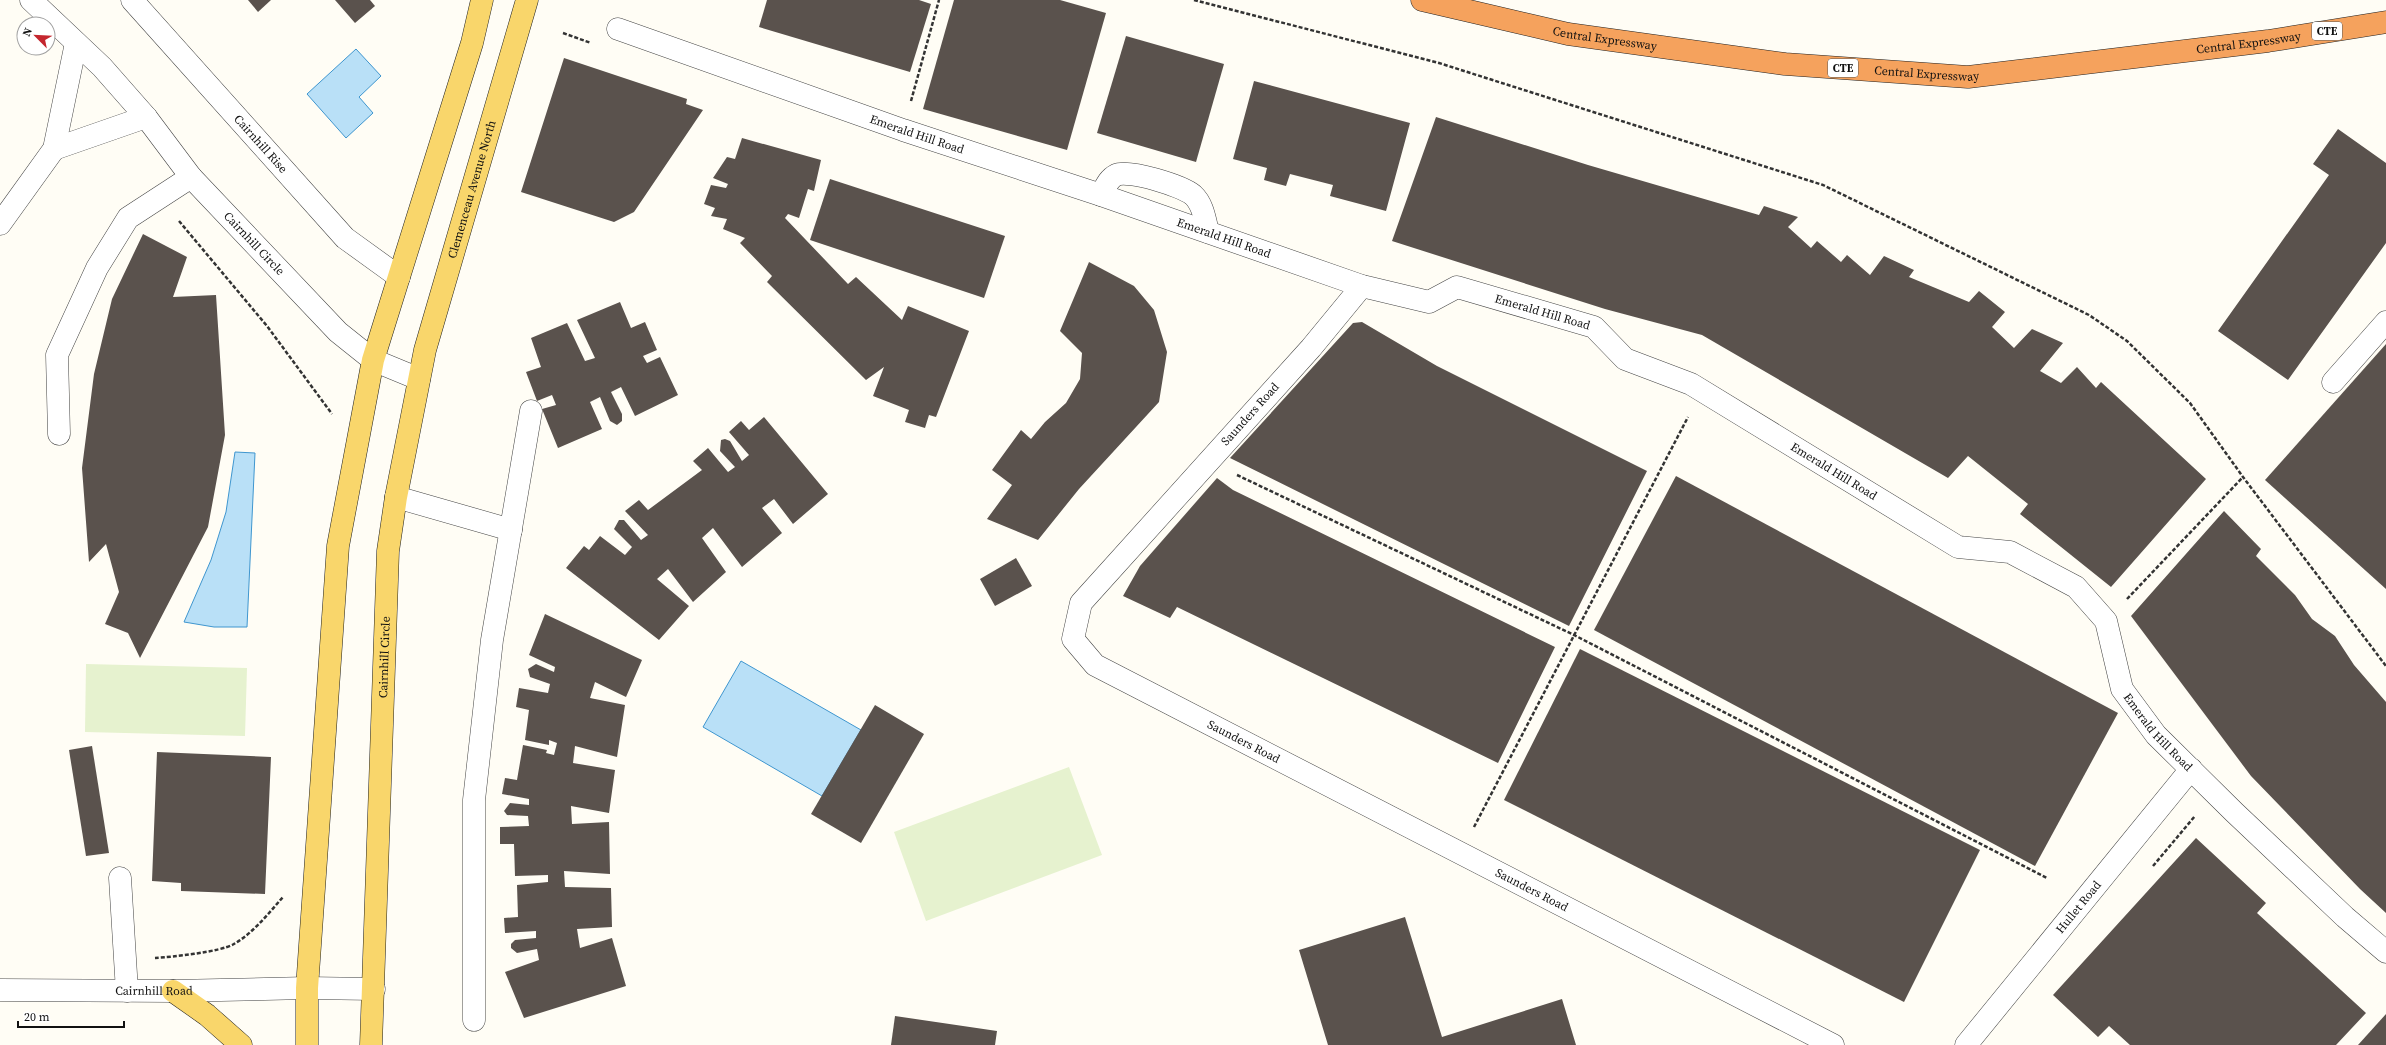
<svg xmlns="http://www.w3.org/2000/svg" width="2386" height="1045" viewBox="0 0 2386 1045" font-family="'Source Serif 4',serif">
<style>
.pitch{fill:#e6f2cf}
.water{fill:#b9e0f7;stroke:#3f96cf}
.building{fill:#5a524d}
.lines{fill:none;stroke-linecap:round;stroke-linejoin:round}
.minor-casing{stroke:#444;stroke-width:23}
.major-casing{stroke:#222;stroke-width:23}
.highway-casing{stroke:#222;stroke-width:23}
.path{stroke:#333;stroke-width:2.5;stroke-dasharray:4 2;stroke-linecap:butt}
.minor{stroke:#fff;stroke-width:22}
.major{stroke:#f9d66b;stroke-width:22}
.highway{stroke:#f5a25d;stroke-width:22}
.labels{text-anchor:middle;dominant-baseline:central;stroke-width:4;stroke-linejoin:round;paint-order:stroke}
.shield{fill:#fff;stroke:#585858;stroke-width:1}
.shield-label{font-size:11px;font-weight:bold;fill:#111}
.street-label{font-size:12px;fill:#111;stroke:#fff}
</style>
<rect width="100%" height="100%" fill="#fffdf5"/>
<g class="pitch">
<path d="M86,664L247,668L245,736L85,732Z"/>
<path d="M1069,767L1102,855L926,921L894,832Z"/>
</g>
<g class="water">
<path d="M356,49L381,76L359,97L373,113L346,138L307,94Z"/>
<path d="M235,452L255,453L247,627H214L184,622L211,560L226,512Z"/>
<path d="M741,661L861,730L822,796L703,727Z"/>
</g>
<g class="building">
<path d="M248,0H271L258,12Z"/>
<path d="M335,0H370L375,6L355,23Z"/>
<path d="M767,0H919L931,4L910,72L759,27Z"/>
<path d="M954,0H1060L1106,13L1067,150L923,109Z"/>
<path d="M1126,36L1224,64L1196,162L1097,133Z"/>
<path d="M564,58L687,99L686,104L703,110L634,212L614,222L521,192Z"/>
<path d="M1254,81L1410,123L1386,211L1330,196L1333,185L1290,174L1286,186L1264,180L1267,168L1233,159Z"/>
<path d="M1436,117L1588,165L1759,215L1764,206L1798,217L1788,227L1811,248L1817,241L1841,262L1847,255L1870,275L1884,256L1914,270L1909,277L1969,302L1979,291L2005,312L1992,327L2014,348L2032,329L2063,343L2040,371L2061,383L2077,367L2096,388L2101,382L2206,479L2111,587L2020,514L2028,504L1968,456L1948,478L1702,335L1605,309L1392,241Z"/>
<path d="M2338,129L2386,163V243L2288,380L2218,331L2329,175L2313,164Z"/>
<path d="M742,138L821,160L814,191L808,189L799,218L788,214L785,218L848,284L856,277L902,320L908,306L969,331L936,417L929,415L925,428L905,422L909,410L873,396L884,367L866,380L767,282L772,276L740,243L745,238L723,229L727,219L711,216L715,208L704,204L711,185L726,188L728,184L713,178L727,157L735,159Z"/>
<path d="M830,179L1005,236L984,298L810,240Z"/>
<path d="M143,234L187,257L173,297L216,295L225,435L208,527L140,658L128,633L105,624L119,592L106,544L89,562L82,468L94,374L112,299Z"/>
<path d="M1089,262L1134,286L1154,310L1167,352L1159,402L1079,489L1038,540L987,519L1012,485L992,470L1021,430L1031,439L1045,422L1066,403L1080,379L1082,353L1060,331Z"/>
<path d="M620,302L631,328L645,322L657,350L643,356L647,363L660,357L678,395L635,416L621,387L611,392L622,414V421L617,425L610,421L600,397L590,402L602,429L558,448L542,409L556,405L552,395L537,401L526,372L541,367L531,338L567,323L585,361L595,358L577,320Z"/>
<path d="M1362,322L1437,366L1647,471L1569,626L1230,458L1353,323Z"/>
<path d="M2386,344V589L2265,480Z"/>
<path d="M764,417L828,494L793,524L774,499L762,508L782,533L742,567L713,528L702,538L726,572L693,602L668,569L657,579L689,606L659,640L566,568L584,546L589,550L600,536L625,555L632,547L614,529L619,520H624L641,540L648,535L625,511L639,500L648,510L702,470L693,461L708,448L728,472L735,467L720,451L721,440L725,439L730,441L742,461L749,455L729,432L741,421L749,430Z"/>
<path d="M1676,476L2118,713L2035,866L1594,630Z"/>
<path d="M1217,478L1233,490L1555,647L1498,763L1177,607L1170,618L1123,596L1140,566Z"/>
<path d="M2224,511L2261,549L2256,556L2295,595L2312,619L2335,636L2354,665L2386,702V913L2360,889L2251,776L2131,616Z"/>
<path d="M1016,558L1032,586L995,606L980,579Z"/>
<path d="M545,614L642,660L626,697L595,682L590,698L625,705L617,757L575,746L573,763L615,770L609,813L571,806L572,824L609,822L610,874L564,871L565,887L611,888L612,927L577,929L580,948L612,938L626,986L524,1018L505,972L539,960L537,949L517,953L511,948V944L515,940L536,938V931L505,933L504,918L518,917L517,885L548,882V875L515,876L514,844H500V827L529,826L528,816L507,815L504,811L510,803L529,805V799L502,794L505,778L517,780L523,745L547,750L546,753L554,755L557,743L549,740V745L525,740L529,710L516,707L519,688L548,693L550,684L530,677L528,669L536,664L554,672L555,667L529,655Z"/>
<path d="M1580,649L1980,850L1904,1002L1504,800Z"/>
<path d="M875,705L924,734L861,843L811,814Z"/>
<path d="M92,746L109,853L86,856L69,750Z"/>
<path d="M157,752L271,757L265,894L181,891V883L152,881Z"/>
<path d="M2196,838L2266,903L2257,913L2366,1013L2336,1045H2130L2109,1026L2098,1037L2053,995Z"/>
<path d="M1405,917L1442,1037L1562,999L1576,1045H1328L1299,950Z"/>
<path d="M2386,1014V1045H2358Z"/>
<path d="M895,1016L997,1031L995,1045H891Z"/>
</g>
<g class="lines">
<g class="minor-casing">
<g id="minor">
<path id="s1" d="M31,0L102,67L146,117L191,177L338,332L373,360L419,379"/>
<path id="s2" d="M132,0L345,238L399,277"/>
<path id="s3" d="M618,29L903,130L1101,195L1362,286L1429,302L1457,287L1594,327L1625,359L1691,384L1958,547L2010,552L2076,587L2106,621L2122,689L2156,735L2234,812L2345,917L2386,952"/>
<path d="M54,149L146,117"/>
<path d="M1101,195C1105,188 1108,179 1116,175C1129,169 1182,186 1193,195C1203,204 1205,220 1208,232"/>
<path d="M0,224L54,149L76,43"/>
<path id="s4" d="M1362,286L1311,348L1081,603L1073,639L1095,665L1833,1045"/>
<path d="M2333,382L2386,322"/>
<path d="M59,434L57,355L97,268L128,218L191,177"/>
<path d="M396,497L511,530"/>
<path d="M120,878L127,991"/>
<path id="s5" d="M0,990L173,991L307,988L374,989"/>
<path d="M474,1020V800L492,640L531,411"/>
<path id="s6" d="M1966,1045L2191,769"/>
</g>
</g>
<g class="major-casing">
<g id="major">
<path d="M173,991L207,1015L241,1045"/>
<path d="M307,1045V988L338,546L373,360L472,43L482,0"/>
<path id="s7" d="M371,1045L388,551L396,497L425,350L527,0"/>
</g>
</g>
<g class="highway-casing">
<g id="highway">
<path id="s8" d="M1422,0L1568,34L1785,64L1968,77L2268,41L2386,22"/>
</g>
</g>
<g class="path">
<path d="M1194,0L1439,63L1823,185L2089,315L2127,341L2190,403L2243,477L2386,666"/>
<path d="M563,33L591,43"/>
<path d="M911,101L939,0"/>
<path d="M179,221L267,326L332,414"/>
<path d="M1237,475L1574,635L2047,878"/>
<path d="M2127,599L2243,477"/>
<path d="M1474,827L1688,417"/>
<path d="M2153,866L2195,816"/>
<path d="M155,958C172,957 220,952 234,944C253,933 268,914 283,897"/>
</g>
<use href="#minor" class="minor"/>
<use href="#major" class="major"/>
<use href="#highway" class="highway"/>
</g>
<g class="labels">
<g class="shield">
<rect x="2312" y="22" width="30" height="18" rx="3"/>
<rect x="1828" y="59" width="30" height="18" rx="3"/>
</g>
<g class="shield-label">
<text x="2327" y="31">CTE</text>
<text x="1843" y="68">CTE</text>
</g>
<g class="street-label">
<text stroke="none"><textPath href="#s8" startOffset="187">Central Expressway</textPath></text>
<text stroke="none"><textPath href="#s8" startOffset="835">Central Expressway</textPath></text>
<text stroke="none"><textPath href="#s8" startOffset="511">Central Expressway</textPath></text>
<text stroke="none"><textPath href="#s3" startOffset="317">Emerald Hill Road</textPath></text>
<text stroke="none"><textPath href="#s2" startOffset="193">Cairnhill Rise</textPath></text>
<text stroke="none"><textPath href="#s7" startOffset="866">Clemenceau Avenue North</textPath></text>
<text stroke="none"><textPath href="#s3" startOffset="641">Emerald Hill Road</textPath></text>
<text stroke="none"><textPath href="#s1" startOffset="331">Cairnhill Circle</textPath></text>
<text stroke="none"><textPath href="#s3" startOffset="977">Emerald Hill Road</textPath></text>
<text transform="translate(1250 414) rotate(-48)">Saunders Road</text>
<text stroke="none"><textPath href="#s3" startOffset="1313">Emerald Hill Road</textPath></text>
<text stroke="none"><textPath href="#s7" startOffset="388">Cairnhill Circle</textPath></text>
<text stroke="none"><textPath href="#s3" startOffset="1757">Emerald Hill Road</textPath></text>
<text stroke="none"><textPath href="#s4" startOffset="662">Saunders Road</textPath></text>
<text stroke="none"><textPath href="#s4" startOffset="986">Saunders Road</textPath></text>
<text stroke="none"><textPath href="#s6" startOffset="178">Hullet Road</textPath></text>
<text stroke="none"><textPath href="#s5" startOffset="154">Cairnhill Road</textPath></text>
</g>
</g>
<g transform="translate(36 36) rotate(294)"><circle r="19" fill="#ffffff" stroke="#a0a0a0"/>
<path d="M0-3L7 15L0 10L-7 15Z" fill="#c4262e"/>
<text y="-6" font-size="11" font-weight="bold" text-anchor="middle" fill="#111111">N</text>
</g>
<path d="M18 1021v6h106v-6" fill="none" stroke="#111111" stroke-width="2"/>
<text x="24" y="1021" font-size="12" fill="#111111" stroke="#ffffff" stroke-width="3" paint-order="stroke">20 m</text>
</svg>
